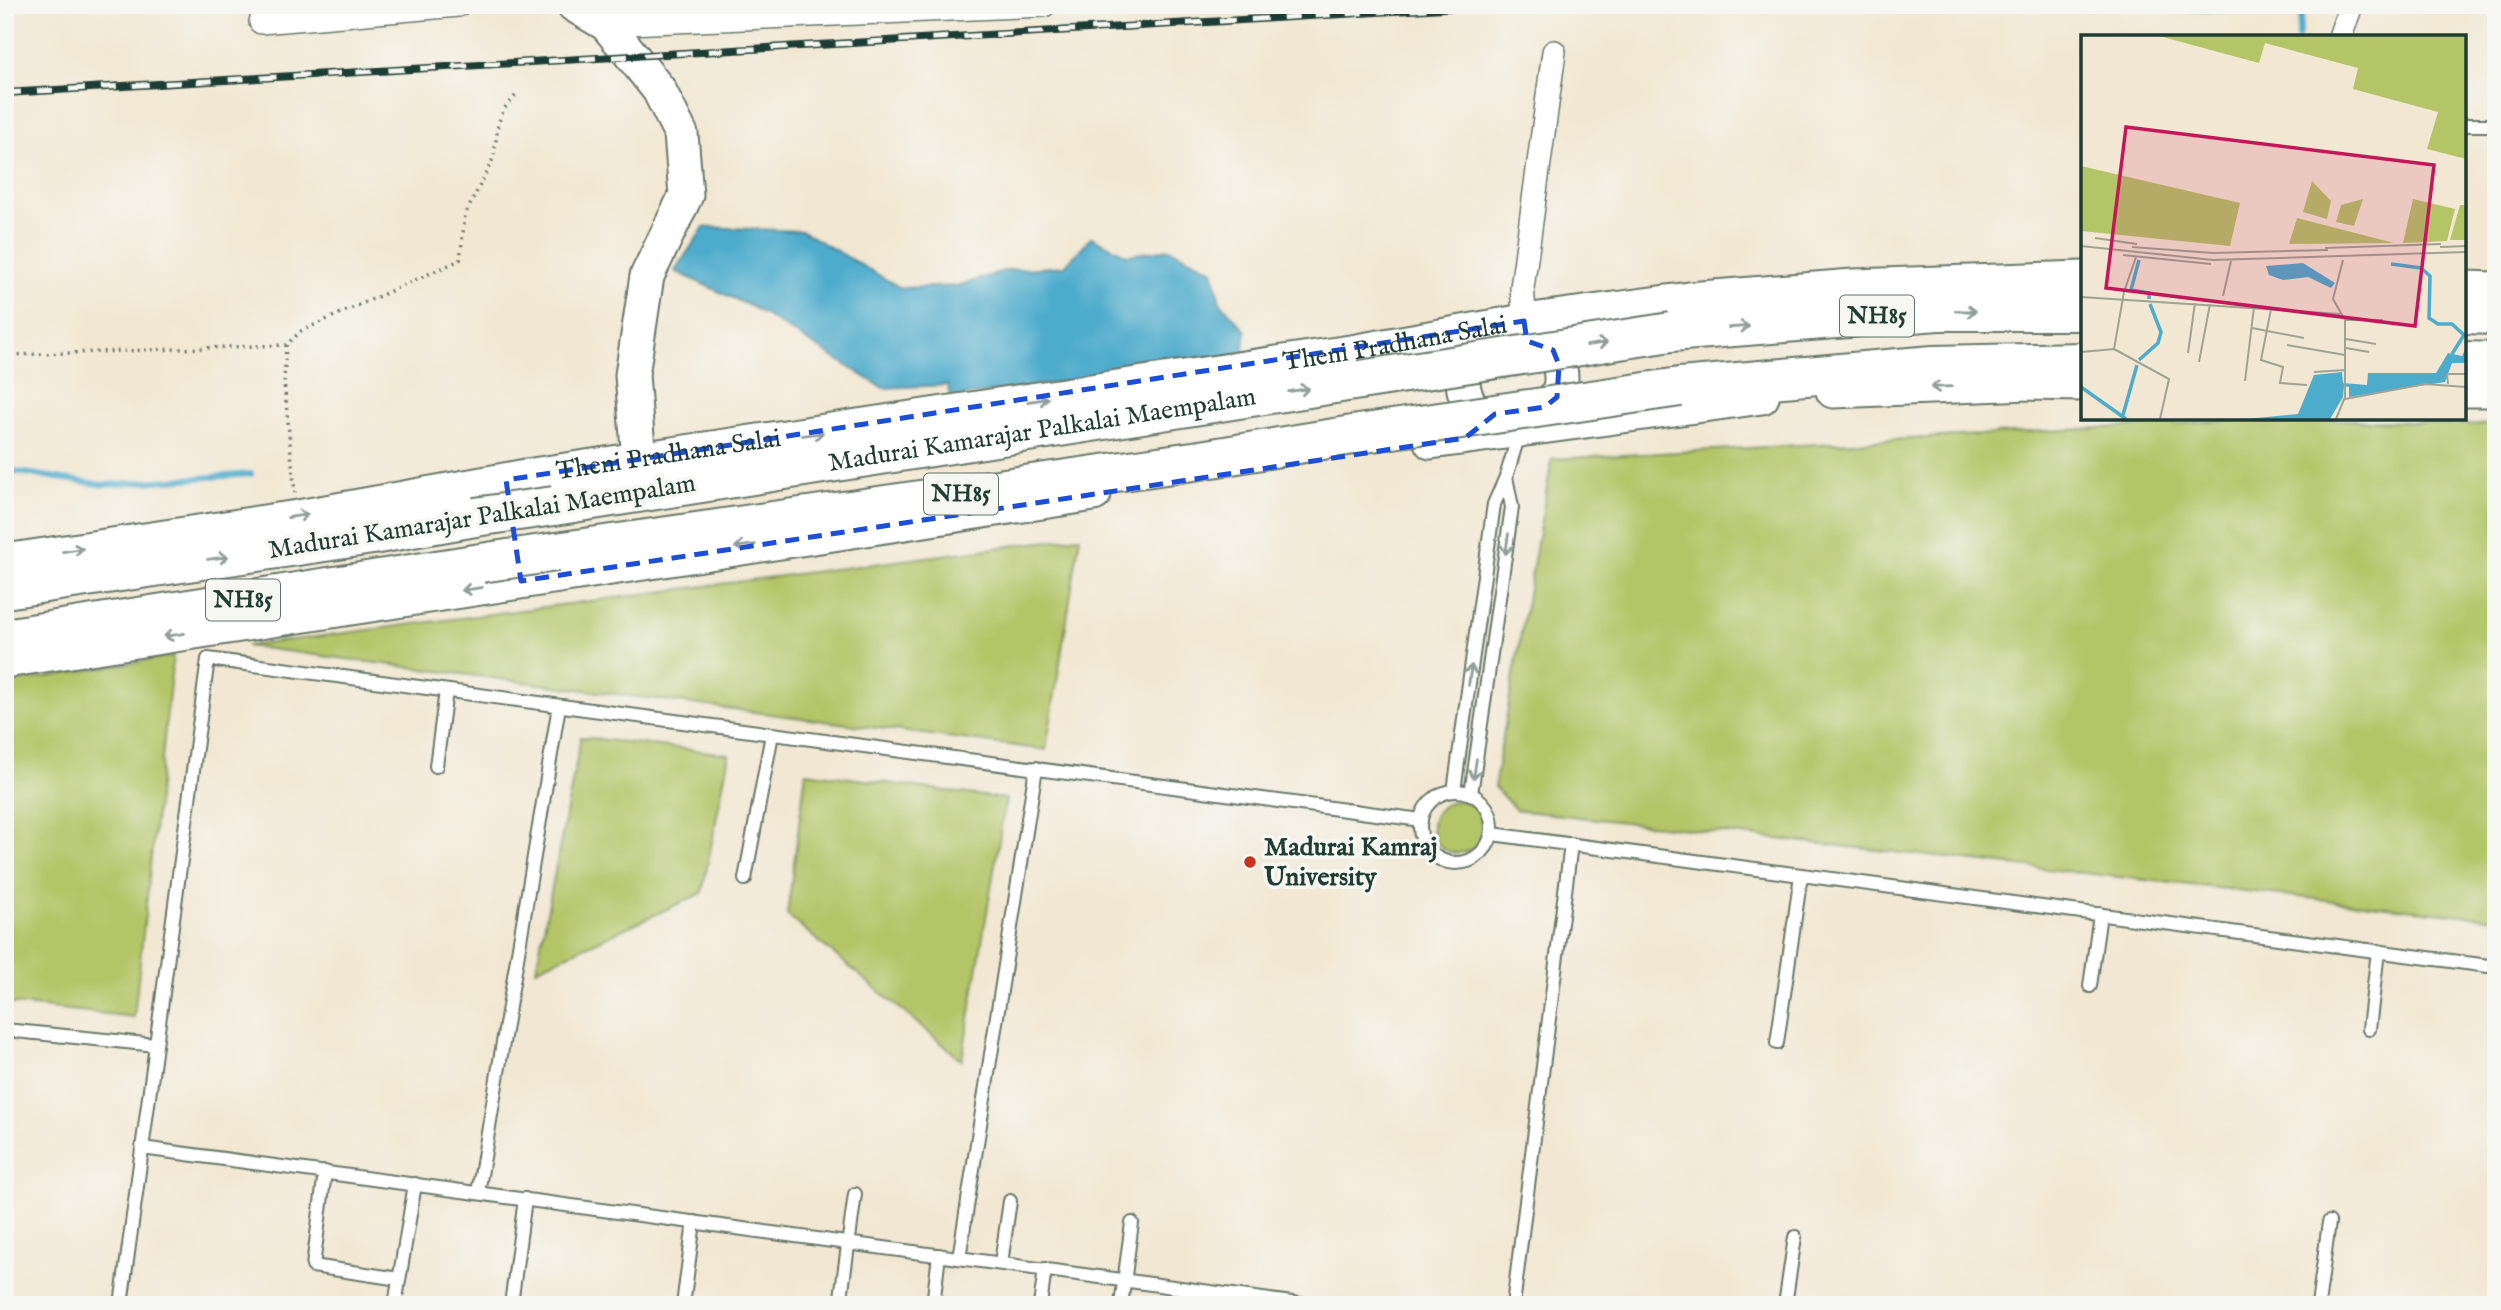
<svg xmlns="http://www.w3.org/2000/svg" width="2501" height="1310" viewBox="0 0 2501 1310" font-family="'IM FELL English',serif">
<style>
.green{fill:#b4c568;stroke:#6a814e;stroke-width:2}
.water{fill:#4dabcc;stroke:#367480;stroke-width:2}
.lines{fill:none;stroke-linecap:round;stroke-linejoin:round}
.stream{stroke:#4dabcc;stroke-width:6}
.lane-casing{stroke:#69786b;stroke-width:16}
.street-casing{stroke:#69786b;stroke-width:26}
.secondary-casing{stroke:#69786b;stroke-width:37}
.highway-casing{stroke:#69786b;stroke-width:42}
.path{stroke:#69786b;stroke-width:3.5;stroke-dasharray:2 5;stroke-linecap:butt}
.lane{stroke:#fff;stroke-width:12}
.street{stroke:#fff;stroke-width:23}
.secondary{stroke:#fff;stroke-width:33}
.highway{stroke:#fff;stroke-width:38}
.rail-casing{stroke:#1f3d34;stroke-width:8}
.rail{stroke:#f6f6f2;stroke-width:5;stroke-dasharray:16;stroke-linecap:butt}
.highway-bridge-casing{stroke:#69786b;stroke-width:42;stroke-linecap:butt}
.highway-bridge{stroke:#fff;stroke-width:38}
.oneway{stroke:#8f9e9a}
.marked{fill:none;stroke:#1d4ed8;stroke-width:5;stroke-dasharray:14 9;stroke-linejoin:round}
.poi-dot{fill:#c8321e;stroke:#f6f6f2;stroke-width:2.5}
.labels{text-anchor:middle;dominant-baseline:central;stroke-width:7;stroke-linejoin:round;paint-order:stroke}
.shield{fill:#f6f6f2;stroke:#60746d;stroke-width:2}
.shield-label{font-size:24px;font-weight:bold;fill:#1f3d34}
.street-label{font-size:26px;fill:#1f3d34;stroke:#f6f6f2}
.poi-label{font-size:26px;font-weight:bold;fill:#1f3d34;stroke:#f6f6f2;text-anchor:start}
.inset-river{fill:none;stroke:#4dabcc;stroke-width:3.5}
.inset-road{fill:none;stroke:#9ea393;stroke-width:2}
.view{fill:#c2185b;fill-opacity:0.15;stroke:#c2185b;stroke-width:3.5}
.inset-edge{fill:none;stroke:#1f3d34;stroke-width:3.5}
</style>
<rect width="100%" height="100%" fill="#f6f6f2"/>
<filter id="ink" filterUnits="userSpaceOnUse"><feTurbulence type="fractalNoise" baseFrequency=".0143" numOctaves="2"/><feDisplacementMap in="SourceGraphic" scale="14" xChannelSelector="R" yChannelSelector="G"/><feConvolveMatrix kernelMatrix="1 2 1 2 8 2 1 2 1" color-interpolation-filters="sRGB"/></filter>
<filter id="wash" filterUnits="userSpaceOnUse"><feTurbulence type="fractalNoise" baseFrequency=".00686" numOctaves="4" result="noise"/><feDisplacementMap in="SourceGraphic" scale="28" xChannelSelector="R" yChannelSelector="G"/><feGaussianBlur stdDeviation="1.57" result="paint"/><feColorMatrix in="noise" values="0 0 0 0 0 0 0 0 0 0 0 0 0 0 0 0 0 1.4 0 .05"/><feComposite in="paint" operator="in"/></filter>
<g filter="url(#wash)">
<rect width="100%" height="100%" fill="#f2e7d2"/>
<g class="green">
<path d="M2282,418L2496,425V919L1516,810L1494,787L1552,459Z"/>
<path d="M1080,537L1046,750L246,646Z"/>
<path d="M173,656L134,1017L5,1003V684Z"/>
<path d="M581,737L729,754L702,893L536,969Z"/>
<path d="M806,772L1006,799L962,1060L787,915Z"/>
<circle cx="1458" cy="827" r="26"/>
</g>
<path class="water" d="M704,227L802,231L901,288L958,286L1007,270L1065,266L1091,237L1127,255L1170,249L1213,270L1220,302L1246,331L1243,356L950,398L948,385L883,388L752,307L675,271Z"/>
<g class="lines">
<g class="stream">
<path d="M2155,5V8L2302,12L2298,37"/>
<path d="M5,470L104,485L251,474"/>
</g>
</g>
</g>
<g filter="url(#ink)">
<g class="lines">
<g class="lane-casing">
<g id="lane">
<path d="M2464,125H2496"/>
<path d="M436,766L446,691"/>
<circle cx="1456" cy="827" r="36"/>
<path d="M1454,791L1494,504L1506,477L1520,431"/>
<path d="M1471,794L1512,507L1506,477"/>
<path d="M1492,834L2496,967"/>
<path d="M745,879L772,734"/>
<path d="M2090,986L2100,914"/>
<path d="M2369,1029L2378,951"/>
<path d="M5,1030L156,1045"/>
<path d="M1777,1043L1801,875"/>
<path d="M142,1148L1307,1305"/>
<path d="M325,1172L313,1266L399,1279"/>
<path d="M478,1193L559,706"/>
<path d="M959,1258L1036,768"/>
<path d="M1001,1263L1010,1201"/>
<path d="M512,1297L525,1199"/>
<path d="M121,1305L208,659L1421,820"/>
<path d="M395,1305L415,1184"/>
<path d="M683,1305L694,1222"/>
<path d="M840,1305L855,1194"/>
<path d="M933,1305L939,1255"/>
<path d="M1040,1305L1045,1269"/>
<path d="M1121,1305L1132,1223"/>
<path d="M1513,1305L1571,844"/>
<path d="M1785,1305L1795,1237"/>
<path d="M2318,1305L2329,1222"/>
</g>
</g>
<g class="street-casing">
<g id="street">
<path d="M261,22L458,5"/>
<path d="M606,24L1044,5"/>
<path d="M2340,37L2351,5"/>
<path d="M1526,334L1522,288L1554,52"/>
</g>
</g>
<g class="secondary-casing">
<g id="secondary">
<path d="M574,5L606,24L625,47L659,90L681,134L686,195L647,276L632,375L639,460"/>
<path d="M2464,288L2496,289"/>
<path d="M1505,340C1515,340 1528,338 1537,342C1561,350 1570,386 1550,403C1534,416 1491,424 1474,409C1469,406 1466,396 1464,390C1458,356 1477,349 1505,340Z"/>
<path d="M2464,390H2496"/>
<path d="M1833,391L2028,383L2083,384"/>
<path d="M1431,442L1762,397"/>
<path id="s1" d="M5,561L298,517L526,476L1357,351L1524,321L1689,299L1853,286L2083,278"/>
<path d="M5,661L1094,494"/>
</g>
</g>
<g class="highway-casing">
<g id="highway">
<path d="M2464,314L2496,315"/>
<path d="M1671,332L1938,311H2083"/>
<path d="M2464,361L2496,362"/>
<path d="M1680,387L1933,365L2083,362"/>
<path id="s2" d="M554,506L1360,380"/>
<path d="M556,552L1200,460L1365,433"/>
<path d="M5,589L372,535L475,517"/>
<path d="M5,638L481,563"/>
</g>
</g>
<g class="path">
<path d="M286,345L284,382L295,493"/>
<path d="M5,353L13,355L286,345L301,331L460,260L465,215L494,157L498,124L504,109L517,94"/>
</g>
<use href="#lane" class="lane"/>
<use href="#street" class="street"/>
<use href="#secondary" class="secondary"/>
<use href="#highway" class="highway"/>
<g class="rail-casing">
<path id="rail" d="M5,93L1495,5"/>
</g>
<use href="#rail" class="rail"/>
<g class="highway-bridge-casing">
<g id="highway-bridge">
<path d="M1360,380L1671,332"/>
<path d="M1365,433L1680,387"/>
<path d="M475,517L554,506"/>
<path d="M481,563L556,552"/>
</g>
</g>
<use href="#highway-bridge" class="highway-bridge"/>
</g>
<defs><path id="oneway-shaft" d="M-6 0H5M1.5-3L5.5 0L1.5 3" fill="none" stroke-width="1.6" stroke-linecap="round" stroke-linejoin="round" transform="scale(1.75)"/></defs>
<g class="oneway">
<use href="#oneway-shaft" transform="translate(1966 311)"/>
<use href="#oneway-shaft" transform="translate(1739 327) rotate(-4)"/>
<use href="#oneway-shaft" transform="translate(1597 344) rotate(-9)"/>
<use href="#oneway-shaft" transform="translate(1941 387) rotate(178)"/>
<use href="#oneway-shaft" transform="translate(1299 390) rotate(-9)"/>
<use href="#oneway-shaft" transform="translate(1038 400) rotate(-9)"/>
<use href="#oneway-shaft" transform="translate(813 434) rotate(-8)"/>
<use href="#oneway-shaft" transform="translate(298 516) rotate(-9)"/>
<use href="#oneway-shaft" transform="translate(1507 544) rotate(98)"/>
<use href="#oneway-shaft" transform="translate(745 546) rotate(172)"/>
<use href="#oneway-shaft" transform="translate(73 550) rotate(-9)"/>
<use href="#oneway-shaft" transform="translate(218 558) rotate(-8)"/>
<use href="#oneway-shaft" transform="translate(472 589) rotate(171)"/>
<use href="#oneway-shaft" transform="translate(174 635) rotate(171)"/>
<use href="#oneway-shaft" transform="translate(1470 675) rotate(-82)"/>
<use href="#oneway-shaft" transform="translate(1475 769) rotate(98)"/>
</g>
</g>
<path class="marked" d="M1524,321L1527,341L1553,350L1559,365L1557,397L1545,407L1495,414L1465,438L521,581L506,480Z"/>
<circle class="poi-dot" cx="1250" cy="862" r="7"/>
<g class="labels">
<g class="shield">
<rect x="1840" y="295.5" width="74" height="41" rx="5"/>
<rect x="924" y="473.5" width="74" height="41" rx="5"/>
<rect x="206" y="579.5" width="74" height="41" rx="5"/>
</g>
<g class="shield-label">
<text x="1877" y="316">NH85</text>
<text x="961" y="494">NH85</text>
<text x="243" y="600">NH85</text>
</g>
<g class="street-label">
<text stroke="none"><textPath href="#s1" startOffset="1407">Theni Pradhana Salai</textPath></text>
<text stroke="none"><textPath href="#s2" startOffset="494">Madurai Kamarajar Palkalai Maempalam</textPath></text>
<text stroke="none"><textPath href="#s1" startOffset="672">Theni Pradhana Salai</textPath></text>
<text transform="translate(482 517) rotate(-9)">Madurai Kamarajar Palkalai Maempalam</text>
</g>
<g class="poi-label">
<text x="1264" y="847">Madurai Kamraj<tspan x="1264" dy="30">University</tspan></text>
</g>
</g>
<g transform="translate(2081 35)">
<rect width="385" height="385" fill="#f2e7d2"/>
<path d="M78,1H385V124L346,114L357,77L272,54L277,33L184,8L178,28ZM0,131L159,168L149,211L0,196ZM231,146L250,166L246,184L222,177ZM282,164L273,191L255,187L260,170ZM332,164L374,174L366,206L322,208ZM379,170H385V205H369ZM216,183L313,208L208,209Z" fill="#b4c568"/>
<path d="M222,228L254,248L250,253L227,242L202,245L188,240L185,231ZM385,313V328H371L364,347L268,362V352L263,351L262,362L249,384H165L217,379L233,340L261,337L262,348L286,350L287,338H355L367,318L381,321Z" fill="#4dabcc"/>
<path class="inset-river" d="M58,225L50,255L68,258V264M310,229L340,233L349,241L348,283L357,289H371L383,300L371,319M58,325L77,308L80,297L69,269M0,352L45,384M42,380L56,330"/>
<path class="inset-road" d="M14,203L56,209M0,211L132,225L385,217M51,212L132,218L247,215M359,212L385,211M244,213L360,209M42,220L130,229M142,261L150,226M0,262L259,279M190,274L180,325L202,332L199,348L226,350M264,285H302M171,293L223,303M265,304L295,309M206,310L264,320M265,313L288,317M33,314L88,344L79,384M0,317L33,314L43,257L55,222M107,318L114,268M118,327L129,269M233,337L264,335M164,346L173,272M367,349L366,339H385M264,364L344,349L385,352M255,384L264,362V285L252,264L262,225"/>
<path class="view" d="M45,92L353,130L334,291L25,253Z"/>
<rect width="385" height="385" class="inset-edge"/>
</g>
<rect width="2501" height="1310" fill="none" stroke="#f6f6f2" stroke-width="28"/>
</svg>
